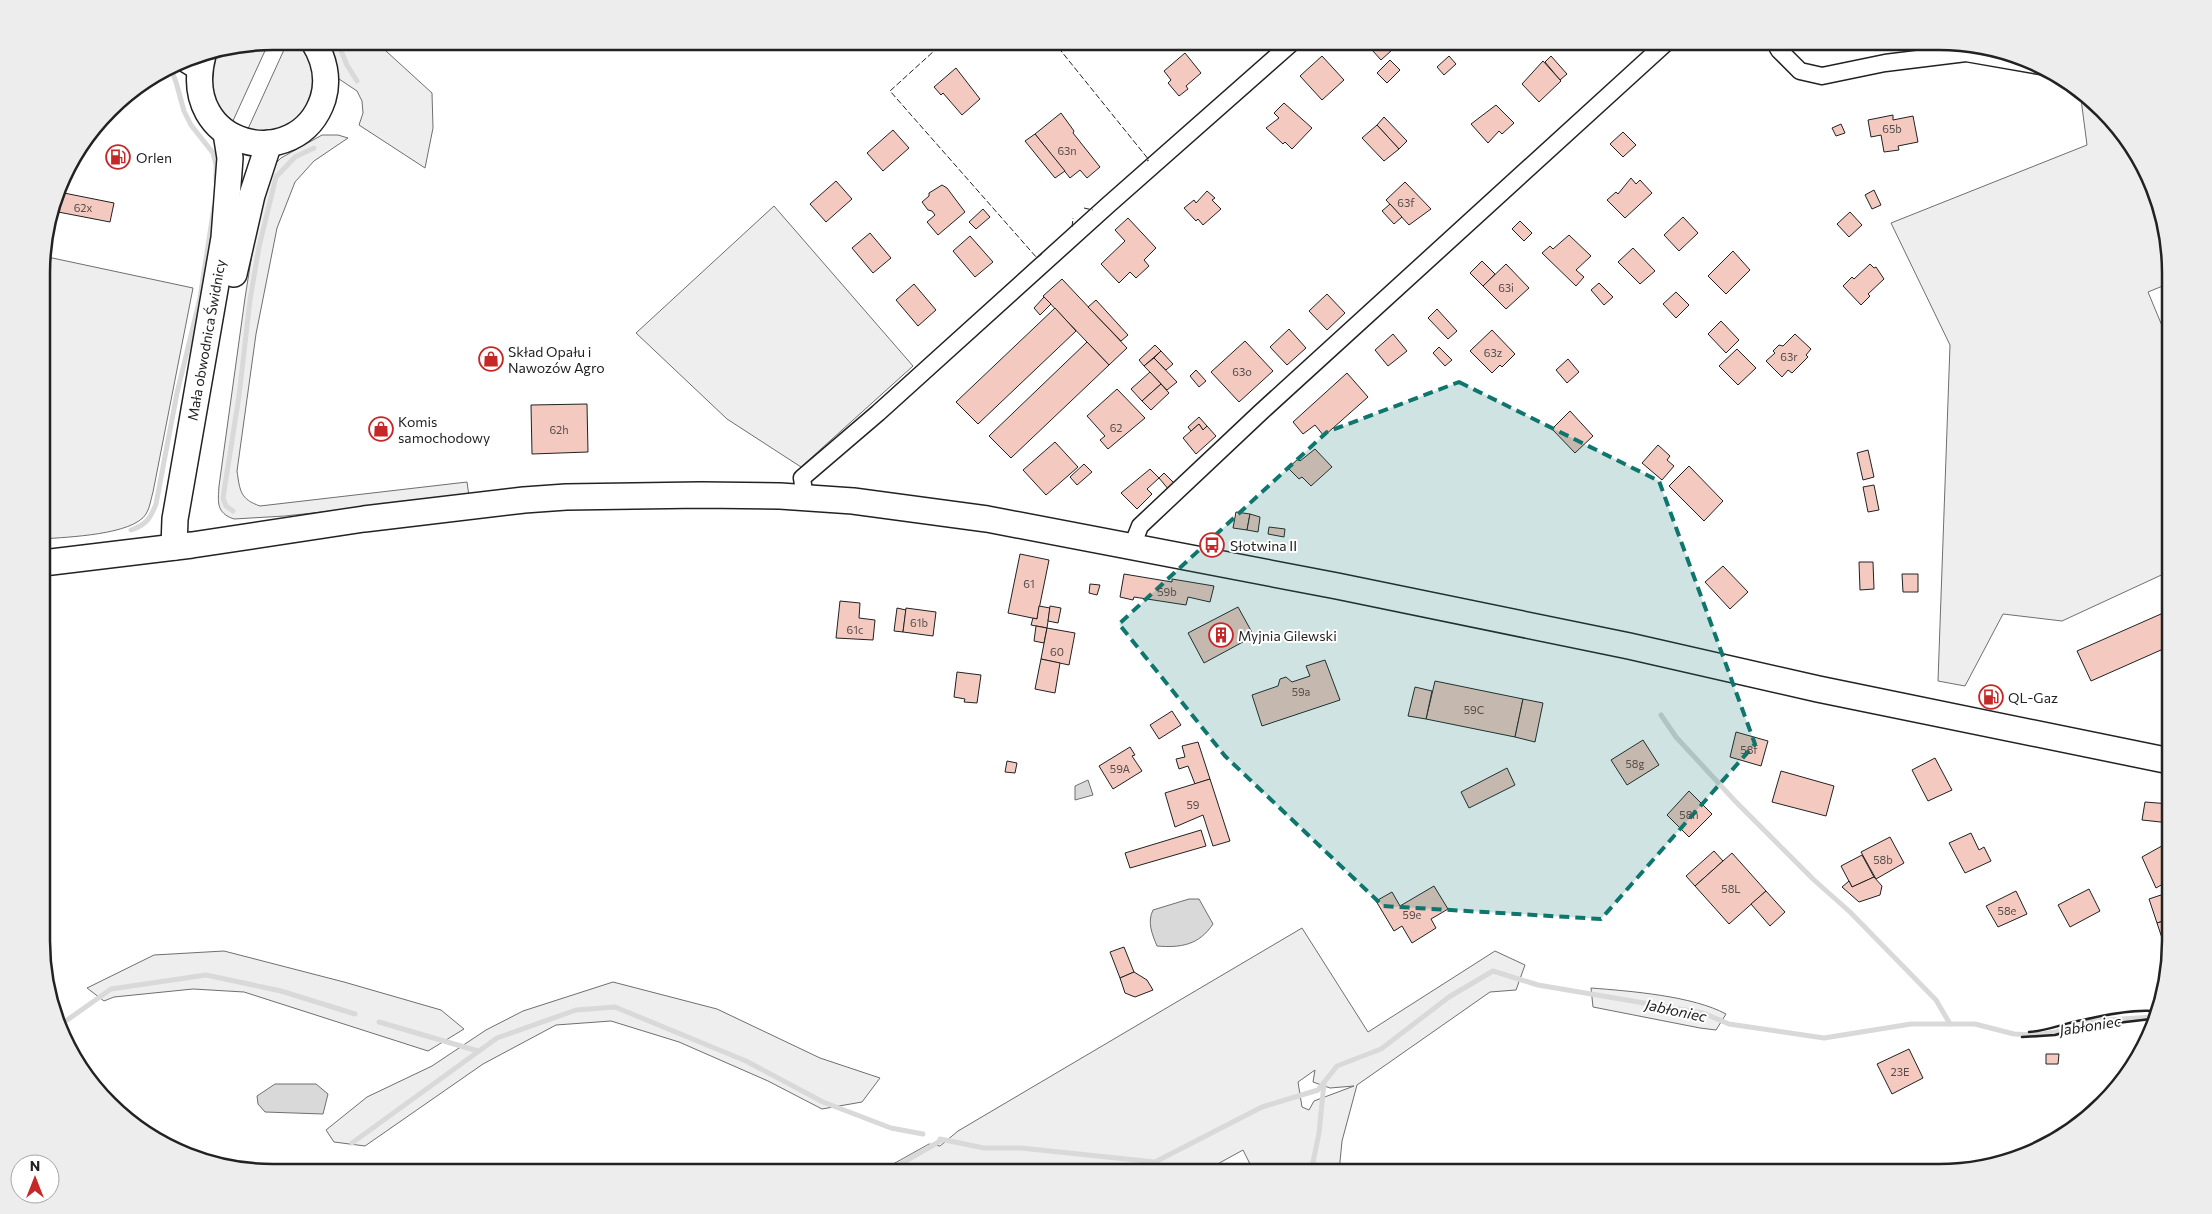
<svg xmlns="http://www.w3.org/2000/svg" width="2212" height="1214" viewBox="0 0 2212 1214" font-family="Commissioner,sans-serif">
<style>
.green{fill:#eee;stroke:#6f6f6f;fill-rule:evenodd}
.water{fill:#d9d9d9;stroke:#6f6f6f}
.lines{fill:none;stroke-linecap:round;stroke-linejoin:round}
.stream{stroke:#d9d9d9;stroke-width:5}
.building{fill:#f3c9c0;stroke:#222}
.minor-casing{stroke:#222;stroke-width:19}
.primary-casing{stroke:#222;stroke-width:28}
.minor{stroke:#fff;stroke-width:16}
.primary{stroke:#fff;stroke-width:25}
.fence{stroke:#222;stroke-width:1;stroke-dasharray:6 2.5;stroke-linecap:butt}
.wall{stroke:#222;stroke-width:2.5}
.marked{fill:#0f766e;fill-opacity:0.2;stroke:#0f766e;stroke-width:4;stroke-dasharray:10 6;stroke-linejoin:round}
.labels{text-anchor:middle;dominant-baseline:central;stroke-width:4;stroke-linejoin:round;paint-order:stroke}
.number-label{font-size:11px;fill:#564c4a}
.poi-label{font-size:14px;fill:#222;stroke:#fff;text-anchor:start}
.street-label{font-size:14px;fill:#222;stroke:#fff}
.water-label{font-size:15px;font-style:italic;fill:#222;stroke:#fff}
.rim{fill:none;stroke:#222;stroke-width:2.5}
</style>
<rect width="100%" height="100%" fill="#fff"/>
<g class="green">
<path d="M288,41H297L300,43C304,52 311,62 313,72C315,81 312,90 309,98C299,130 276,132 247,131Z"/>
<path d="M324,41H375L432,93L433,128L425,168L359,125L363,113L362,101L357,91L336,77Z"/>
<path d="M269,42L232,123C227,118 221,114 218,109C206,94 209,68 217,52Z"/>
<path d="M2081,99L2132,144L2159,199L2170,257V283L2148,292L2170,345V571L2062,621L2003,614L1965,686L1938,681L1950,345L1891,223L2087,145Z"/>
<path d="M322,135H338L348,138L314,161L295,182L277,228L256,334L237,471C240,491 240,499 260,506L467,482L469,496L285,516L234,519C216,513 218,502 219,486L245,298L256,228L267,183L275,164L281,158Z"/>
<path d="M774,206L913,366L801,467L727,419L636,333Z"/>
<path d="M43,256L193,288L153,492C151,498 150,508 146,514C133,535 67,537 43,539Z"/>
<path d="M1302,928L1368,1032L1495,951L1525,965L1516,990L1490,992L1357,1085L1342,1141L1339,1172H1254L1243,1150L1203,1172L877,1173L929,1144L940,1146L958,1131ZM1315,1070L1313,1082L1330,1088L1354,1086L1314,1101L1309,1110L1302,1107L1298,1082Z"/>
<path d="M224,951L344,982L441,1010L464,1029L428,1051L244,992L193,989L114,997L104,1001L87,988L154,955Z"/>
<path d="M613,982L717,1009L820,1058L880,1078L862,1102L822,1109L768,1081L679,1042L611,1021L556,1025L483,1064L365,1146L334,1142L326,1130L367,1097L432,1066L486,1030L523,1011Z"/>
<path d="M1591,988C1630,991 1693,996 1726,1014L1716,1030L1700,1028L1593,1007Z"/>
</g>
<g class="water">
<path d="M1088,780L1093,795L1075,800V786Z"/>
<path d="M1189,899H1199L1213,924C1199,945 1181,948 1157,946C1152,934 1147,922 1153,910Z"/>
<path d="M275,1084H316L328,1094L323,1114L265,1112L258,1104L257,1096Z"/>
</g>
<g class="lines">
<g class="stream">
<path d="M337,41L347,65L357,81"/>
<path d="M166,70L173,74L176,82L184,111L191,125L213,153L216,165V181"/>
<path d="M233,511L226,506L223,498L239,396L250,300L259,247L276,177L295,157L314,148"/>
<path d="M131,530C146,525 150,519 156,504L177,393L200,298L214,207"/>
<path d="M1661,715L1676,737L1736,802L1814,880L1850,912L1936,1000L1950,1024"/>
<path d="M379,1022L478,1051"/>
<path d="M63,1023L111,989L206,975L281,991L355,1014"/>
<path d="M940,1139L984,1148H1021L1155,1162L1262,1107L1318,1090L1337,1066L1381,1049L1449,997L1493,971L1538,985L1703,1013L1729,1024L1824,1038L1911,1024H1975L2014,1034L2036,1035L2056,1032L2093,1021L2152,1017"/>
<path d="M352,1143L497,1038L576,1010L615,1007L746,1061L823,1102L891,1128L923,1134"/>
<path d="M1311,1172L1319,1133L1324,1083"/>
<path d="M885,1173L942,1140"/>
</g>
</g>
<g class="building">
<path d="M1364,41H1402L1381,60Z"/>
<path d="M1185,53L1201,73L1186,86L1188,89L1179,96L1168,83L1171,80L1164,71Z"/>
<path d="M1322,56L1344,80L1322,100L1300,76Z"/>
<path d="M1449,56L1456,64L1444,75L1437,67Z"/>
<path d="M1551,56L1567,74L1560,80L1545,62Z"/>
<path d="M1390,60L1400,70L1387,83L1377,73Z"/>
<path d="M1543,61L1561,81L1539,102L1522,84Z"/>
<path d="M956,68L980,99L962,115L943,93L941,95L934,87Z"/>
<path d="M1284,103L1312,128L1292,149L1285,142L1283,144L1266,128L1279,118L1274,113Z"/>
<path d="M1496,105L1514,123L1502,134L1499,131L1488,143L1471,124Z"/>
<path d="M1061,113L1074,131L1073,133L1100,167L1087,178L1080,170L1070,178L1035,134Z"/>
<path d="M1893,115V120L1913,116L1918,142L1898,146L1899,150L1884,152L1881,135L1871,137L1868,120Z"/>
<path d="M1384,117L1407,141L1399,149L1377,125Z"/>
<path d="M1841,124L1845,133L1836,136L1832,128Z"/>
<path d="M1377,125L1399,149L1384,161L1362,138Z"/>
<path d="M893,130L909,148L883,171L867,153Z"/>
<path d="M1623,132L1636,145L1623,157L1610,144Z"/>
<path d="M1035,134L1065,171L1055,178L1025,141Z"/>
<path d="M1631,178L1636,184L1640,180L1652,193L1625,218L1607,200L1616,192L1618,194Z"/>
<path d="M836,181L852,199L826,222L810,204Z"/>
<path d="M1405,182L1431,209L1409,225L1386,200Z"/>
<path d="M942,185L947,188L965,212L938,235L927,222L935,215L932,211L928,210L922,202L929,196V193Z"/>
<path d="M1874,190L1881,205L1872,209L1865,195Z"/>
<path d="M1207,191L1215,198L1212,200L1221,209L1203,225L1198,219L1196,221L1184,208L1194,200L1196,203Z"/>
<path d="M59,192L114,203L110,222L53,211Z"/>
<path d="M1390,204L1402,217L1394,224L1382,211Z"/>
<path d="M983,209L990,217L976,229L969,222Z"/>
<path d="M1850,212L1862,225L1849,237L1837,224Z"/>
<path d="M1683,217L1698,233L1679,251L1664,235Z"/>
<path d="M1128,218L1156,248L1144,260L1149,266L1136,278L1130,272L1119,283L1101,264L1125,241L1115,230Z"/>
<path d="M1520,221L1532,233L1524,241L1512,229Z"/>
<path d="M870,233L891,258L873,273L852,248Z"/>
<path d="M1569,235L1591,256L1576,270L1584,277L1576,286L1542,253L1550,246L1553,249Z"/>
<path d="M970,236L993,262L975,277L953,251Z"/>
<path d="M1633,248L1655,271L1640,284L1618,262Z"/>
<path d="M1733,251L1750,270L1726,294L1708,276Z"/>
<path d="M1482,261L1495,274L1483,286L1470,273Z"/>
<path d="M1506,264L1529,288L1506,309L1483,286Z"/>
<path d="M1870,264L1874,268L1876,267L1884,279L1868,294L1870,296L1861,305L1843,286L1852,277L1854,279Z"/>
<path d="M1062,279L1127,348L1109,365L1043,296Z"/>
<path d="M1599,283L1613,297L1604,305L1591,290Z"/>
<path d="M914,284L936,310L918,326L896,300Z"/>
<path d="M1676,292L1689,305L1676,318L1663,304Z"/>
<path d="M1327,294L1345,313L1327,330L1309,311Z"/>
<path d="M1044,297L1051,304L1040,315L1034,308Z"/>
<path d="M1096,300L1128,335L1121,341L1088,307Z"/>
<path d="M1055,308L1076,331L978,424L956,402Z"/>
<path d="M1437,309L1457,331L1448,339L1428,318Z"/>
<path d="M1721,321L1739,340L1726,353L1708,334Z"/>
<path d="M1289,329L1306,348L1287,365L1270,347Z"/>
<path d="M1492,330L1515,354L1502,367L1500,365L1492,373L1470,351Z"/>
<path d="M1393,334L1407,351L1388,366L1375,350Z"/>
<path d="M1795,334L1811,349L1806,355L1808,357L1792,373L1788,370L1782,377L1766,361L1775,353L1773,351L1779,345L1783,346Z"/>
<path d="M1245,341L1273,371L1239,402L1211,372Z"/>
<path d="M1087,342L1109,365L1011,458L989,436Z"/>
<path d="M1155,345L1161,351L1144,366L1139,360Z"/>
<path d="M1439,347L1452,360L1445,366L1433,353Z"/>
<path d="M1737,349L1756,368L1738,385L1719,366Z"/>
<path d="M1161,351L1173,364L1166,370L1154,358Z"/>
<path d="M1154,358L1177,382L1167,390L1144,366Z"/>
<path d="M1568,359L1579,372L1567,383L1556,370Z"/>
<path d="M1196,370L1206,381L1199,387L1190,376Z"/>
<path d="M1150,372L1161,384L1142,401L1131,389Z"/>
<path d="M1347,373L1368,397L1324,436L1315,425L1303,434L1293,422Z"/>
<path d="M1161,384L1169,393L1151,410L1142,401Z"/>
<path d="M1117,389L1145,418L1108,449L1100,440L1105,436L1087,416Z"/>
<path d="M587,404L588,452L532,454L531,405Z"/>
<path d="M1570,411L1593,436L1575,453L1552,429Z"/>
<path d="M1199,417L1207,426L1203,430L1199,424L1191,431L1188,427Z"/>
<path d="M1199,424L1203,430L1207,426L1216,436L1196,454L1183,438Z"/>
<path d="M1055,442L1078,467L1046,495L1023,470Z"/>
<path d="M1658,445L1670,456L1667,460L1674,466L1662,480L1642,463Z"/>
<path d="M1315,449L1332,467L1311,486L1302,477L1299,479L1288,468L1298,459L1300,461Z"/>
<path d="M1868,450L1874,477L1863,480L1857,453Z"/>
<path d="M1084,464L1092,472L1077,485L1070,477Z"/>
<path d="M1689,466L1723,501L1704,521L1669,486Z"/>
<path d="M1150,469L1159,478L1147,489L1152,494L1137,509L1121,493Z"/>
<path d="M1164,473L1175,484L1169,490L1159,478Z"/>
<path d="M1874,485L1879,510L1868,512L1863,487Z"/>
<path d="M1236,512L1250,514L1247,530L1233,528Z"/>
<path d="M1250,514L1260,517L1258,532L1247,530Z"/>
<path d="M1269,527L1285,529L1284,537L1268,534Z"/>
<path d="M1020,554L1049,560L1037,619L1008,613Z"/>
<path d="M1859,562H1873L1874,589L1860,590Z"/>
<path d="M1723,566L1748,592L1730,609L1705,582Z"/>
<path d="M1124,574L1172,582V579L1214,586L1210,602L1188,597L1186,605L1134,597L1133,600L1120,597Z"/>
<path d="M1902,574H1918V592H1903Z"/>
<path d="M1090,584L1100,585L1097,595L1089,593Z"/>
<path d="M840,601L860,603L859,618L875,620L873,640L836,638Z"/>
<path d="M1039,606L1050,608L1047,628L1031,625L1033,618L1037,619Z"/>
<path d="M1050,606L1061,608L1058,623L1048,621Z"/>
<path d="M1238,607L1254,636L1204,663L1188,633Z"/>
<path d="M897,608L906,610L903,632L894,631Z"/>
<path d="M906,608L936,612L933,636L903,632Z"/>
<path d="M2170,610V646L2091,681L2077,651Z"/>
<path d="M1036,626L1047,628L1044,643L1034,641Z"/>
<path d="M1047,628L1075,633L1069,665L1041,659Z"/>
<path d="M1041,659L1060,663L1055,693L1035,689Z"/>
<path d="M1325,660L1340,700L1262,726L1252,695L1278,686L1280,679L1286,677L1292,682L1310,676L1306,666Z"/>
<path d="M957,672L981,675L977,703L964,702L965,699L954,697Z"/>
<path d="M1435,681L1523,699L1515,737L1426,719Z"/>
<path d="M1415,687L1432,691L1426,719L1408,716Z"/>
<path d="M1523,699L1543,703L1535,742L1515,737Z"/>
<path d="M1172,711L1181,725L1159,739L1150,725Z"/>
<path d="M1736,732L1768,741L1761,766L1730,757Z"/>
<path d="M1643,740L1659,765L1627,785L1611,760Z"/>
<path d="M1198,742L1210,779L1195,784L1188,766L1179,769L1176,759L1185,757L1182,746Z"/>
<path d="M1130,747L1135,755L1132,756L1142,771L1113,789L1099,766Z"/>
<path d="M1935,758L1952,790L1928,801L1912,770Z"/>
<path d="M1007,761L1017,763L1015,773L1005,772Z"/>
<path d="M1507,768L1515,785L1469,808L1461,792Z"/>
<path d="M1781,771L1834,786L1826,816L1772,802Z"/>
<path d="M1210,779L1230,841L1213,846L1203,815L1175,827L1165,793Z"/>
<path d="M1689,791L1712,814L1689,837L1667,815Z"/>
<path d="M2145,802L2170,804V823L2142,820Z"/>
<path d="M1201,830L1206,846L1130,868L1125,853Z"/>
<path d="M1971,833L1979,850L1984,847L1991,861L1965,873L1949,843Z"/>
<path d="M1890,837L1904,863L1876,879L1861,852Z"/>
<path d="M2169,842L2170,880L2156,888L2142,857Z"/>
<path d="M1714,851L1723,861L1695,886L1686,876Z"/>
<path d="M1732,853L1766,891L1729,924L1695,886Z"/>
<path d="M1862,855L1874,877L1852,887L1841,866Z"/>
<path d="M1874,877L1882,886L1880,895L1859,902L1842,887L1849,881L1852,887Z"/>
<path d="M1434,886L1448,909L1431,919L1436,928L1412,943L1402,926L1394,931L1376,901L1392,892L1400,906Z"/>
<path d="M2089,889L2100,911L2070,927L2058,905Z"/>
<path d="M1766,891L1785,912L1770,926L1751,904Z"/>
<path d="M2016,891L2027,914L1998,927L1986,906Z"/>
<path d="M2170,892V919L2157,923L2149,899Z"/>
<path d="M2170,919V936L2162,938L2157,923Z"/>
<path d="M2170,936V945L2165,947L2162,938Z"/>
<path d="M2170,945V956L2169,960L2165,947Z"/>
<path d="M1124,947L1134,972L1120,978L1110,952Z"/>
<path d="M1134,972L1147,980L1153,990L1135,997L1125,993L1120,978Z"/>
<path d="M1909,1049L1923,1078L1892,1094L1877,1064Z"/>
<path d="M2046,1054H2059L2058,1064H2046Z"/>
</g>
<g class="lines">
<g class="minor-casing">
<g id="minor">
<path d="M1774,41L1779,50L1800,71L1822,76L1885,63L1966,53L2040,66"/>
<path d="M180,61L198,72"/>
<path d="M805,498L802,478L878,413L1107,206L1294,41"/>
<path d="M1132,546L1140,526L1261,412L1668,41"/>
</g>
</g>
<g class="primary-casing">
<g id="primary">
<path d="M203,55C178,149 298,175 323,99C329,79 324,58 313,41"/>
<path d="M234,274L252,195L269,143"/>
<path d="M174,547L175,519L224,238L230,158L226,133"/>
<path d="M43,563L192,545L364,519L524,500L566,497L701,495L780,496L853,501L987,519L1337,586L1629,646L1818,689L2170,761"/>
</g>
</g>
<use href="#minor" class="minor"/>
<use href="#primary" class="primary"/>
<g class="fence">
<path d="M945,41L890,91L1037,258L1044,252"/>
<path d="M1053,41L1149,160L1147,161"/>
<path d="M1084,208L1093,210"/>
<path d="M1072,227L1073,218"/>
</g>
<g class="wall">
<path d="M2029,1032C2048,1031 2064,1023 2083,1020C2104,1015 2131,1009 2154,1011"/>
<path d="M2022,1037L2055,1035L2083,1027L2151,1019"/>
</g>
</g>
<path class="marked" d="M1459,382L1659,481L1755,744L1601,919L1383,906L1225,756L1119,624L1327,432Z"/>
<defs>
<g id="fuel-ring" transform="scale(1.25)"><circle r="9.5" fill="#fff" stroke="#c62828" stroke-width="1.5"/><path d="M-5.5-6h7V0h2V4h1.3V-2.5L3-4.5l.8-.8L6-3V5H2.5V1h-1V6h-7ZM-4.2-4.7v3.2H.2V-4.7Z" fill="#c62828"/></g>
<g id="shop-ring" transform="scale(1.25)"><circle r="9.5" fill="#fff" stroke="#c62828" stroke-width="1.5"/><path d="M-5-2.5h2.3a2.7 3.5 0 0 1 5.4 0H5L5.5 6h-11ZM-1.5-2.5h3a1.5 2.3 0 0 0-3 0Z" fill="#c62828"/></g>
<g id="bus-ring" transform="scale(1.25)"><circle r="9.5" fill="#fff" stroke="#c62828" stroke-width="1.5"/><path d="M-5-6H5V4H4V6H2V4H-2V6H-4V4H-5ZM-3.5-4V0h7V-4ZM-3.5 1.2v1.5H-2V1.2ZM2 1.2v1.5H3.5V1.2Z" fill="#c62828"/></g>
<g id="building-ring" transform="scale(1.25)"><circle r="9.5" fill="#fff" stroke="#c62828" stroke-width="1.5"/><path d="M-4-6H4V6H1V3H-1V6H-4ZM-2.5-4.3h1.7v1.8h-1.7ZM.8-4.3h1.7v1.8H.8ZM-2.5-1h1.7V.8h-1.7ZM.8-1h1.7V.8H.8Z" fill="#c62828"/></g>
</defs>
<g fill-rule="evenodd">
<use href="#fuel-ring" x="118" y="157"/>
<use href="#shop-ring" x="491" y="359"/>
<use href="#shop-ring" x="381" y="429"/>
<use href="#bus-ring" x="1212" y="545"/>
<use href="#building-ring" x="1221" y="635"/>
<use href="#fuel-ring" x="1991" y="697"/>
</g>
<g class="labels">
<g class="number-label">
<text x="1892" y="128">65b</text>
<text x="1067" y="150">63n</text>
<text x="1406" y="202">63f</text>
<text x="83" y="207">62x</text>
<text x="1506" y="287">63i</text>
<text x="1493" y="352">63z</text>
<text x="1789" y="356">63r</text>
<text x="1242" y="371">63o</text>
<text x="1116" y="427">62</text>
<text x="559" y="429">62h</text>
<text x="1029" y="583">61</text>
<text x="1167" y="591">59b</text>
<text x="919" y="622">61b</text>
<text x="855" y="629">61c</text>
<text x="1057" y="651">60</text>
<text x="1301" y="691">59a</text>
<text x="1474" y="709">59C</text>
<text x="1749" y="749">58f</text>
<text x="1635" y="763">58g</text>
<text x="1120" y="768">59A</text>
<text x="1193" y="804">59</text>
<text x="1689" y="814">58h</text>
<text x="1883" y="859">58b</text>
<text x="1731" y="888">58L</text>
<text x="2007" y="910">58e</text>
<text x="1412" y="914">59e</text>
<text x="1900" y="1071">23E</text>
</g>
<g class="poi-label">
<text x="136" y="157">Orlen</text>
<text x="508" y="351">Skład Opału i<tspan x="508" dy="16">Nawozów Agro</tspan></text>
<text x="398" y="421">Komis<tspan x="398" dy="16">samochodowy</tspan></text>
<text x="1230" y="545">Słotwina II</text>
<text x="1238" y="635">Myjnia Gilewski</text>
<text x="2008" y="697">QL-Gaz</text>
</g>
<g class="street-label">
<text transform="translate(206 340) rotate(-80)">Mała obwodnica Świdnicy</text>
</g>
<g class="water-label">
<text transform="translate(1676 1010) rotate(12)">Jabłoniec</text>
<text transform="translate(2090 1025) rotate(-9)">Jabłoniec</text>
</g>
</g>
<path d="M0 0H2212V1214H0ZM273 50H1939A223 223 0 0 1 2162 273V941A223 223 0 0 1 1939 1164H273A223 223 0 0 1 50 941V273A223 223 0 0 1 273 50Z" fill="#ededed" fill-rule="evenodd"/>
<path class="rim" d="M273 50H1939A223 223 0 0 1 2162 273V941A223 223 0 0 1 1939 1164H273A223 223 0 0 1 50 941V273A223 223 0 0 1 273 50Z"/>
<g transform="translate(35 1179)"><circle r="24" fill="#ffffff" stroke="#a7a7a7"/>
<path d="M0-4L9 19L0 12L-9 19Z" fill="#c62828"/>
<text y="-8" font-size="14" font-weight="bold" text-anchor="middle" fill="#222222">N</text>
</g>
</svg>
